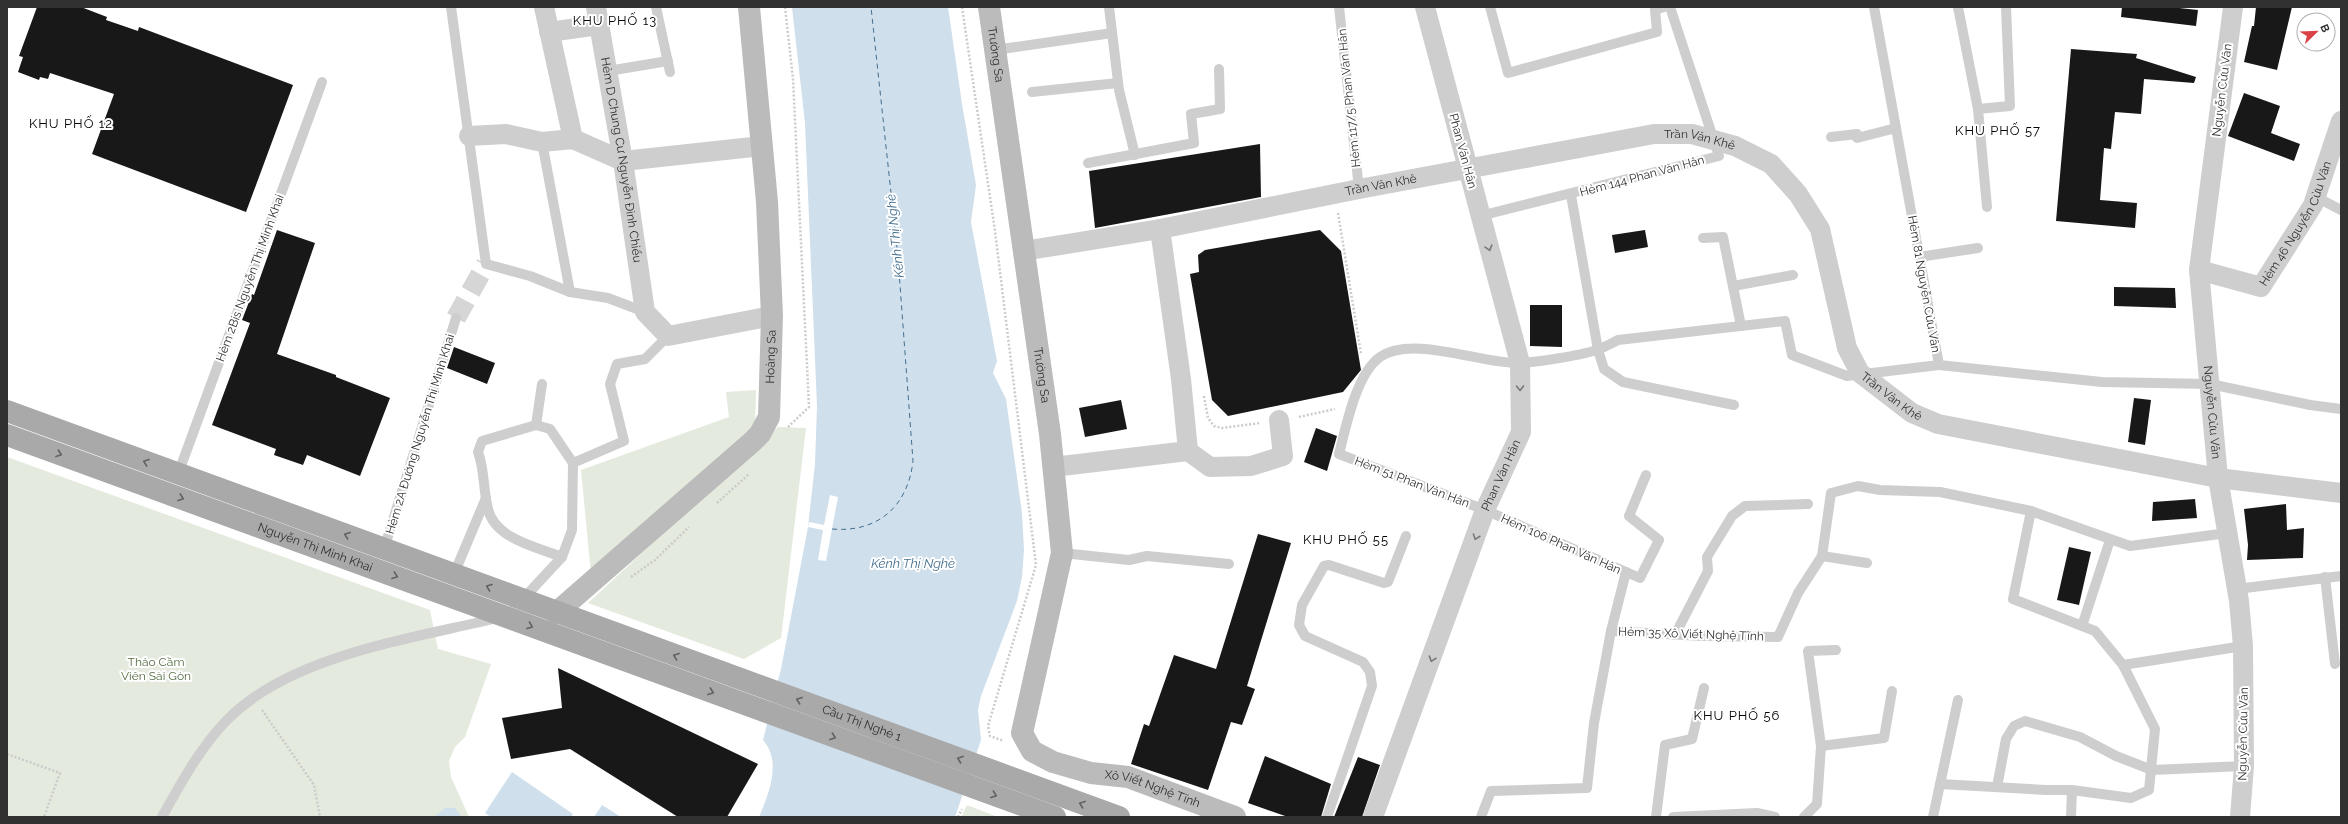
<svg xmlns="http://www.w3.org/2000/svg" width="2348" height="824" viewBox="0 0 2348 824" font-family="Raleway,sans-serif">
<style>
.green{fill:#e4eade}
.water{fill:#cfdfeb}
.pier{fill:#fff}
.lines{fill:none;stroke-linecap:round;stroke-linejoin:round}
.ferry{stroke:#446f8f;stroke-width:1;stroke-dasharray:5 4;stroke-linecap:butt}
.building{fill:#181818}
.street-tunnel{stroke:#d6d6d6;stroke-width:20;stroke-dasharray:20 10;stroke-linecap:butt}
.path{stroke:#cbcbcb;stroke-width:2.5;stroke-dasharray:2 2;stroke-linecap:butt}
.lane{stroke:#cecece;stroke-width:10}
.street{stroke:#cecece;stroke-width:20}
.secondary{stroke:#bbb;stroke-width:22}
.primary{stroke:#a9a9a9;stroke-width:22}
.oneway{stroke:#787878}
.oneway2{stroke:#616161}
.labels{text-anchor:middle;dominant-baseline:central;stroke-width:4;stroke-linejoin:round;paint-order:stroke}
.street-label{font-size:12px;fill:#313131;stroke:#fff}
.park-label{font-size:12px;fill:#536b41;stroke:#fff}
.neighbourhood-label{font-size:13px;letter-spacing:1px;fill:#000;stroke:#fff}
.water-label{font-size:13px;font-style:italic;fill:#446f8f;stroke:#fff}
</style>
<rect width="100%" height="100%" fill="#fff"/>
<g class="green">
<path d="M756,390L755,428L591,574L581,470L729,417L726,392Z"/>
<path d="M778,427L806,428L781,638L744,659L588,603Z"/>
<path d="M7,457L430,610L438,649L491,664L465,737L455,747L449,761L451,777L469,817H7Z"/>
<path d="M967,805L998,817H961Z"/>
</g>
<g class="water">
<path d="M792,7H948L962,104L976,185L971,222L997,361L993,373L1006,399L1022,513L1024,550L1022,577L1017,601L981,696L978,710L981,740L955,817H759C769,794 782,761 763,740L781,669L808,527L815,464L817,406L805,123Z"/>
<path d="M512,772L573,814L571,817H491L485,813Z"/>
<path d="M602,805L621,817H594Z"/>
<path d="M445,808H455L462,817H434Z"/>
</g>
<path class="pier" d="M830,495L838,497L826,561L818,560L823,530L808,527L809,522L824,525Z"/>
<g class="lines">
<path class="ferry" d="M832,529C878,533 908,506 913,461L898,258L871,7"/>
</g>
<g class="building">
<path d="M37,7H81L107,17L106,20L138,31L139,27L293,85L246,212L92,154L114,94L50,73L48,79L40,77L39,80L18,72L23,57L19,56Z"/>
<path d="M2122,7H2170L2198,10L2196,26L2121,17Z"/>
<path d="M2256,7H2292L2277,70L2244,62L2252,26H2254Z"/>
<path d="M2071,49L2137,54L2136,58L2196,77L2194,83L2144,79L2141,114L2115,112L2111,149L2104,148L2100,200L2137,203L2135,228L2056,221Z"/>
<path d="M2244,93L2280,106L2271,133L2300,144L2294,161L2228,136Z"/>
<path d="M1260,144L1261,197L1095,228L1089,171Z"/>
<path d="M277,230L315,243L277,354L336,375V377L390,398L360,476L307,455L303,465L274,455L276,449L212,425L250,323L242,320L252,294L254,295Z"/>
<path d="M1320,230L1341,251L1361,370L1343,392L1228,416L1212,400L1190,274L1199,272L1198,255L1205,250Z"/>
<path d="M1645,230L1648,247L1615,253L1612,235Z"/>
<path d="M2114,287L2175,288L2176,308L2114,306Z"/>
<path d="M1530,305H1562V347L1530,346Z"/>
<path d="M454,347L495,363L487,384L447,368Z"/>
<path d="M2134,398L2151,400L2145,445L2128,442Z"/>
<path d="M1121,400L1127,429L1085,437L1079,408Z"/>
<path d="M1316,428L1337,436L1327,471L1304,462Z"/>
<path d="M2195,499L2197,518L2152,521L2153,502Z"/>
<path d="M2286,504L2287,530L2304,528L2303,558L2247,560L2248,545L2244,509Z"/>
<path d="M1258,534L1291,543L1247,686L1255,689L1242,725L1231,722L1208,790L1131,764L1144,724L1149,726L1174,655L1216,669Z"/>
<path d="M2069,547L2091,552L2079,605L2057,600Z"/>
<path d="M558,668L758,764L727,817H678L570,749L511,759L502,718L562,708Z"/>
<path d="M1265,756L1331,784L1321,817H1288L1248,803Z"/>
<path d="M1358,757L1380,765L1362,817H1334Z"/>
</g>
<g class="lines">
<path class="street-tunnel" d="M456,318L486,264"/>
<g class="path">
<path d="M785,7L793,79L809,407L788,427"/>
<path d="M962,7L995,231L1036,565L988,726L990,736L1004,741"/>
<path d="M1338,213L1361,354"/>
<path d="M1204,396L1208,418L1214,426L1222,428L1260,423"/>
<path d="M1299,417L1335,409"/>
<path d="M717,503L749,474"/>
<path d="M631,577L655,560L689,527"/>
<path d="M262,710L314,785L320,817"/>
<path d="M7,754L60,773L44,817"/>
<path d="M958,817L962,809"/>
</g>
<g class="lane">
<path d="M451,7L486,264L530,276L570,292L608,298L645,312"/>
<path d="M656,7L670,72"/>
<path d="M1109,7L1119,90L1135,155"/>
<path d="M1339,7L1359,189"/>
<path d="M1490,7L1508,73L1657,32L1655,10L1664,7"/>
<path d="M1874,7L1939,365L2102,382L2210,384L2310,405L2341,409"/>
<path d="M1958,7L1978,109"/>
<path d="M995,50L1112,33"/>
<path d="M608,71L668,61"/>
<path d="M1032,92L1118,83"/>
<path d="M1831,137L1857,134V138L1896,128"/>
<path d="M542,142L570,292"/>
<path d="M1088,163L1194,143L1191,114L1220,109L1219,69"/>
<path d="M1571,195L1598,350L1604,369L1623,382L1734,405"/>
<path d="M2316,197L2341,210"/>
<path d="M1987,207L1978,109L2010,106L2006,7"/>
<path d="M1480,216L1719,156L1670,7"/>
<path d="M1703,238L1723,237L1741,326"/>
<path d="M1919,257L1978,248"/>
<path d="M1733,286L1793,275"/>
<path d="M536,425L482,441L478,452C485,471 483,490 488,509C495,539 537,547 562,557"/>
<path d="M573,463L624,441L610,384L617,364L645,359L668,336"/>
<path d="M178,474L322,82"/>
<path d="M2031,511L2013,599L2095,631L2123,665L2243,646"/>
<path d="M384,549L456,318"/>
<path d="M1062,553L1129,560L1147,556L1229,564"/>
<path d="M1822,556L1867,563"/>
<path d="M1626,572L1640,578L1659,540L1629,516L1646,475"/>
<path d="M454,574L486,498"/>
<path d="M2325,577L2335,664"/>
<path d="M2237,589L2341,576"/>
<path d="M522,600L562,557L572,530L573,463L550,429L536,425L542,384"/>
<path d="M2082,626L2110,540"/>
<path d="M1611,631L1626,572L1485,510L1339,454C1346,427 1356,374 1380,357C1413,334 1484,365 1521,363C1537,362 1585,355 1599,349C1605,347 1612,343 1618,340L1785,321L1792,355L1847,376L1939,365"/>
<path d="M1675,635L1708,571L1707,557L1732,516L1745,506L1808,504"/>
<path d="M1821,746L1884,738L1892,691"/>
<path d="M1940,784L2047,790H2072L2071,817"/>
<path d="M1997,787L2006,739L2014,726L2025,721L2080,737L2116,756L2152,770L2244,766"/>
<path d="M2072,790L2131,798L2149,790L2155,729L2123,665"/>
<path d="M162,817C181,783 201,746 228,719C292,655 411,639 497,618"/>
<path d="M1327,817L1372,686L1370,672L1363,662L1305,636L1299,625L1302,605L1324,566L1329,565L1384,583L1388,582L1406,536"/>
<path d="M1481,817L1491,791L1587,788L1594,723L1611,631L1702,636L1778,637L1798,593L1822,556L1831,493L1858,486L1880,490L1940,492L2031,511L2130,546L2227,533"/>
<path d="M1656,817L1665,745L1692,739L1704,688"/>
<path d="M1673,817L1757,813L1775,817"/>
<path d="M1804,817L1817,804L1821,746L1808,651L1836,650"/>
<path d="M1933,817L1958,700"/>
</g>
<g class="street">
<path d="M544,7L573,139"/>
<path id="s1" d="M596,7L623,161L645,312L668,336L772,316"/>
<path id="s2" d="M2233,7L2199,270L2218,478L2239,601L2243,646L2244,766L2240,817"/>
<path d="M549,32L599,25"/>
<path d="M469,136L506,134L542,142L573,139L623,161L762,146"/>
<path id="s3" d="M1023,251L1160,229L1359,189L1654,134H1692L1735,146L1771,164L1798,194L1820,229L1847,348L1860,373L1912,413L1938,424L2218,478L2341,493"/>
<path id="s4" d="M2199,270L2261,287L2313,205L2341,121"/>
<path d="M1188,451L1210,467L1251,466L1283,456L1279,420"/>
<path d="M1053,467L1188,451L1181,379L1160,229"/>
<path id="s5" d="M1373,817L1485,510L1521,432L1520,363L1425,7"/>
</g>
<g class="secondary">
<path id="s6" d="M989,7L1050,434L1062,553L1022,733L1032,751L1053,762L1091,773L1128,777L1235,817"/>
<path id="s7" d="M556,613L752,442L760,434L769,417L772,316L767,202L749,7"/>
</g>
<g class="primary">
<path id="s8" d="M7,411L1119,817"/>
<path id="s9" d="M7,435L1055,817"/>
</g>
</g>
<defs><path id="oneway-chevron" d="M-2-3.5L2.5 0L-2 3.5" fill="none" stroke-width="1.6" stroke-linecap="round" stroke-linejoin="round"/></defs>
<g class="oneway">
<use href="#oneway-chevron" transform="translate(1489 248) rotate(74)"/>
<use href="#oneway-chevron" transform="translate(1520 388) rotate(89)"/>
<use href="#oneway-chevron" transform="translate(1476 537) rotate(109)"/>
<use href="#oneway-chevron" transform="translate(1432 659) rotate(109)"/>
</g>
<g class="oneway2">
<use href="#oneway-chevron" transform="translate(59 454) rotate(20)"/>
<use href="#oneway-chevron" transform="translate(146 462) rotate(-160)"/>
<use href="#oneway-chevron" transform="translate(181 498) rotate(20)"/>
<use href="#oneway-chevron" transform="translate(347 535) rotate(-160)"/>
<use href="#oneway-chevron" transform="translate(395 576) rotate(20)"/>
<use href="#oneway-chevron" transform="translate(489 587) rotate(-159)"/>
<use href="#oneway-chevron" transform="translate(530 626) rotate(21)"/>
<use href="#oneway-chevron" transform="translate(676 656) rotate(-160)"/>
<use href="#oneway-chevron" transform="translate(711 692) rotate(20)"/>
<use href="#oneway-chevron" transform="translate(799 700) rotate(-160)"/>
<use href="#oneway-chevron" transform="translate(833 737) rotate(20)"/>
<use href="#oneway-chevron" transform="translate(960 759) rotate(-160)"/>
<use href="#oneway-chevron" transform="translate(994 795) rotate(20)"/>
<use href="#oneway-chevron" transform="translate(1082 804) rotate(-160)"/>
</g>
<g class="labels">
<g class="street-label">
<text stroke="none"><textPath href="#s6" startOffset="48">Trường Sa</textPath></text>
<text transform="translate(2222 90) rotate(-83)">Nguyễn Cửu Vân</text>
<text transform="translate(1349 98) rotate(-96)">Hẻm 117/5 Phan Văn Hân</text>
<text stroke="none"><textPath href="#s3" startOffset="688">Trần Văn Khê</textPath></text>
<text transform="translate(1463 151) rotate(75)">Phan Văn Hân</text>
<text stroke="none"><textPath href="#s1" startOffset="155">Hẻm D Chung Cư Nguyễn Ðình Chiểu</textPath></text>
<text transform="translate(1642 176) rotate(-15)">Hẻm 144 Phan Văn Hân</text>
<text stroke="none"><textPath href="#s3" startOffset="364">Trần Văn Khê</textPath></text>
<text stroke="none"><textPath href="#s4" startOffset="137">Hẻm 46 Nguyễn Cửu Vân</textPath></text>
<text transform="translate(250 278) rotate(-70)">Hẻm 2Bis Nguyễn Thị Minh Khai</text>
<text transform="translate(1924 284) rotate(80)">Hẻm 81 Nguyễn Cửu Vân</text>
<text stroke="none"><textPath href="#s7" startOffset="351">Hoàng Sa</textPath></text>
<text stroke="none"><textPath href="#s6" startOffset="372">Trường Sa</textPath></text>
<text stroke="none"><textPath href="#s3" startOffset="1036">Trần Văn Khê</textPath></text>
<text stroke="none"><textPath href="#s2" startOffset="408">Nguyễn Cửu Vân</textPath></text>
<text transform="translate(420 434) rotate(-73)">Hẻm 2A Đường Nguyễn Thị Minh Khai</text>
<text stroke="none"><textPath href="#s5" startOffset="365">Phan Văn Hân</textPath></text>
<text transform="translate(1412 482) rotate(21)">Hẻm 51 Phan Văn Hân</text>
<text transform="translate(1561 544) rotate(24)">Hẻm 106 Phan Văn Hân</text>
<text stroke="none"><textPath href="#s9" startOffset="328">Nguyễn Thị Minh Khai</textPath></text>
<text transform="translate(1691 634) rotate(2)">Hẻm 35 Xô Viết Nghệ Tĩnh</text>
<text stroke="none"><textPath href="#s8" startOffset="910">Cầu Thị Nghè 1</textPath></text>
<text transform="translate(2243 734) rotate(-89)">Nguyễn Cửu Vân</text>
<text stroke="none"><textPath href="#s6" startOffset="883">Xô Viết Nghệ Tĩnh</textPath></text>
</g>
<g class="park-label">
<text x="156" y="662">Thảo Cầm<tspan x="156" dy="14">Viên Sài Gòn</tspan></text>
</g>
<g class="neighbourhood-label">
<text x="615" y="20">KHU PHỐ 13</text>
<text x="71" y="123">KHU PHỐ 12</text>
<text x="1998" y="130">KHU PHỐ 57</text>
<text x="1346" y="539">KHU PHỐ 55</text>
<text x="1737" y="715">KHU PHỐ 56</text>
</g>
<g class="water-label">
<text transform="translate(895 236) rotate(-96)">Kênh Thị Nghè</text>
<text x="913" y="563">Kênh Thị Nghè</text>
</g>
</g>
<rect width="2348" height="824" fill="none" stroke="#313131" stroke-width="16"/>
<g transform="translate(2316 32) rotate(67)"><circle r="19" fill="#ffffff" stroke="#adadad"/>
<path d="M0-3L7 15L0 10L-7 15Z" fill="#da4247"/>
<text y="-6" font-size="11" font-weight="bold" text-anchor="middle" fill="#313131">B</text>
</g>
</svg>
